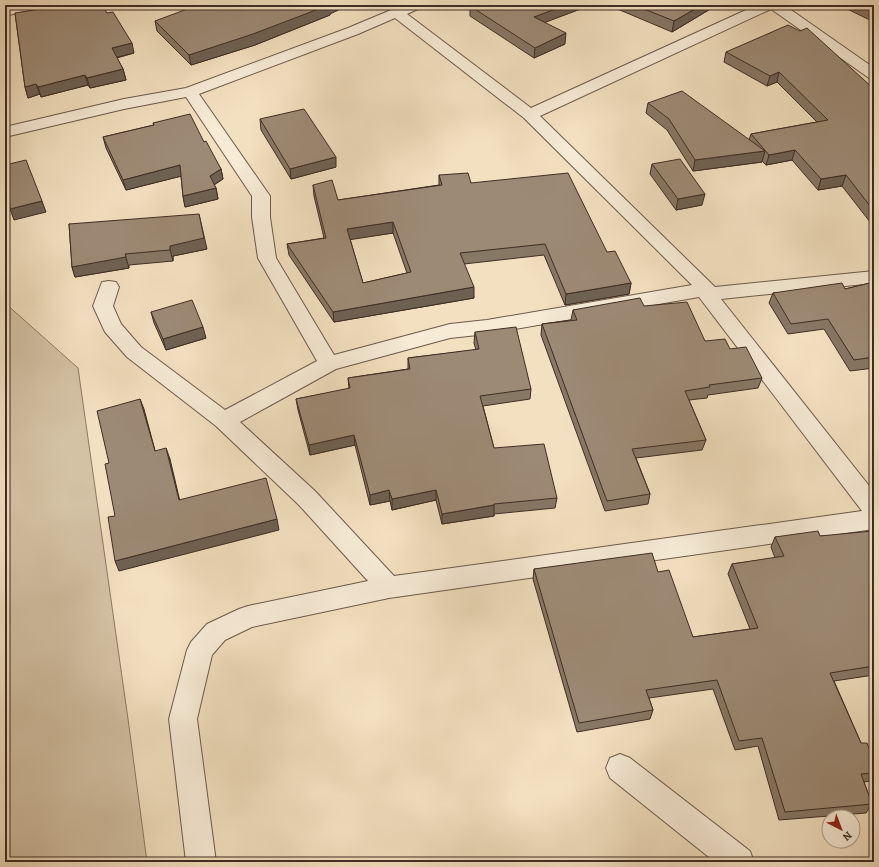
<svg xmlns="http://www.w3.org/2000/svg" width="879" height="867" viewBox="0 0 879 867" font-family="Alegreya,serif">
<style>
.green{fill:#d4c2a5;stroke:#8a7864}
.lines{fill:none;stroke-linecap:round;stroke-linejoin:round}
.minor-casing{stroke:#6c5a4b;stroke-width:2}
.minor{fill:#f7ebd6;fill-rule:evenodd}
.wall{fill:#877765;stroke:#3f2d24;fill-rule:evenodd}
.shaded-wall{fill:#6e6152;stroke:#3f2d24}
.building{fill:#9d8a75;stroke:#3f2d24;fill-rule:evenodd}
</style>
<rect width="100%" height="100%" fill="#f3e0c0"/>
<filter id="stains"><feTurbulence type="fractalNoise" baseFrequency=".005" numOctaves="4"/><feColorMatrix values="0 0 0 0 .2 0 0 0 0 .09 0 0 0 0 .02 0 0 0 .5 -.17"/></filter>
<radialGradient id="worn" r=".72"><stop offset=".6" stop-color="#630" stop-opacity="0"/><stop offset="1" stop-color="#630" stop-opacity=".3"/></radialGradient>
<path class="green" d="M5,303L78,368L128,719L147,862H5Z"/>
<g class="lines">
<g class="minor-casing">
<g id="minor">
<path d="M16,5H40L38,8L5,16V8Z"/>
<path d="M403,5H422L420,8L407,14L531,108L757,5H784L874,68V80L869,78L771,9L540,116L715,287L874,271V283L721,299L874,492V529L389,598L252,627L225,640L212,655L197,719L216,862H186L169,719L187,650L191,642L207,624L239,609L248,606L368,581L299,505L216,426L127,357L105,332L93,306L102,282L109,281L116,282L119,287L113,306L121,324L141,347L225,410L317,361L258,258L252,217V196L186,97L124,109L5,137V127L124,99L186,88L348,28ZM395,18L524,118L692,285L487,320L450,324L334,355L276,258L270,217V196L199,94L358,34ZM699,297L862,511L394,576L315,491L240,422L336,369L450,338L487,334Z"/>
<path d="M620,754L630,758L750,851L754,862H715L610,778L606,768L610,758Z"/>
</g>
</g>
<use href="#minor" class="minor"/>
</g>
<g class="wall">
<path d="M591,5L545,22L565,44L534,58L470,16V6Z"/>
<path d="M608,5H717L672,32Z"/>
<path d="M839,5H874V22Z"/>
<path d="M15,13L134,53L117,58L123,69L126,80L90,88L88,85L41,97L40,94L28,98L25,87Z"/>
<path d="M330,14V15L255,45L191,65L157,31L155,21Z"/>
<path d="M726,52L874,89V227L842,186L818,190L792,160L766,165L762,161V162L693,171L667,130L646,113L648,103L749,140L751,134L817,122L777,82L767,86L724,62Z"/>
<path d="M260,119L336,167L291,179L261,130Z"/>
<path d="M153,123L204,142L221,169L223,179L214,185L216,188L218,199L185,207L183,196L181,176L126,190L106,148L103,137L154,125Z"/>
<path d="M652,164L702,205L676,210L650,174Z"/>
<path d="M439,175L471,183L607,252L631,283L629,294L565,305L544,255L464,264L474,298L334,322L289,255L287,244L324,238L314,196L313,185L338,200L439,185ZM393,233L407,273L363,283L350,239Z"/>
<path d="M69,224L207,249L173,256V261L129,265V268L75,277L72,267Z"/>
<path d="M874,282V368L850,371L824,329L788,334L769,303L773,293L845,289Z"/>
<path d="M644,306L705,341L730,349L762,378L758,388L708,395L707,398L689,400L706,440L702,450L636,458L650,494L648,504L605,511L541,335L542,324L571,320L573,310Z"/>
<path d="M151,312L206,338L166,350L154,323Z"/>
<path d="M475,332L531,389L530,399L483,406L494,448L557,498L555,508L494,514V516L442,524L436,500L392,510L390,501L370,505L355,445L310,455L298,410L296,399L349,389L348,378L408,369V358L476,350L474,343Z"/>
<path d="M874,535V675L834,681L861,743L874,762V778L871,781L864,782L872,804L866,813L779,820L758,746L735,750L713,689L649,698L653,710L650,719L577,732L533,579L534,569L658,572L693,637L750,629L728,574L732,564L775,558L771,547L775,537Z"/>
</g>
<g class="shaded-wall">
<path d="M327,5H349L330,14V15L255,45L191,65L189,55Z"/>
<path d="M566,5H591L533,27L534,17Z"/>
<path d="M702,5H717L672,32L674,21Z"/>
<path d="M566,33L565,44L534,58L535,48Z"/>
<path d="M132,43L134,53L114,58L112,48Z"/>
<path d="M123,69L126,80L90,88L87,78Z"/>
<path d="M779,72L777,82L767,86L770,76Z"/>
<path d="M85,75L88,85L41,97L38,87Z"/>
<path d="M36,84L40,94L28,98L25,87Z"/>
<path d="M795,150L792,160L766,165L769,155Z"/>
<path d="M765,151L762,162L693,171L695,160Z"/>
<path d="M336,157V167L291,179L290,169Z"/>
<path d="M180,165L182,176L126,190L123,180Z"/>
<path d="M221,169L223,179L212,186L210,176Z"/>
<path d="M846,175L842,186L818,190L821,179Z"/>
<path d="M216,188L218,199L185,207L183,196Z"/>
<path d="M705,194L702,205L676,210L678,199Z"/>
<path d="M9,195L13,206L5,208V197Z"/>
<path d="M42,201L46,212L14,220L10,209Z"/>
<path d="M199,214L207,249L173,256V261L170,250V246Z"/>
<path d="M393,222V233L348,240L347,229Z"/>
<path d="M125,254L129,268L75,277L72,267Z"/>
<path d="M631,283L629,294L565,305L566,294Z"/>
<path d="M474,287V298L334,322L333,312Z"/>
<path d="M203,327L206,338L166,350L163,339Z"/>
<path d="M140,399L144,409L158,462L155,451Z"/>
<path d="M354,435L355,445L310,455L309,445Z"/>
<path d="M166,448L170,459L182,510L179,500Z"/>
<path d="M389,490L390,501L370,505V495Z"/>
<path d="M436,490V500L392,510V499Z"/>
<path d="M494,505V516L442,524V514Z"/>
<path d="M277,519L279,530L119,571L115,561Z"/>
</g>
<g class="building">
<path d="M66,5H102L107,13L113,12L132,43L112,48L123,69L87,78L85,75L38,87L36,84L25,87L15,13Z"/>
<path d="M198,5H329L253,34L189,55L155,21Z"/>
<path d="M472,5H566L534,17L566,33L535,48L470,6Z"/>
<path d="M634,5H702L674,21Z"/>
<path d="M863,5H874V10Z"/>
<path d="M788,25L800,31L807,28L874,89V211L846,175L821,179L795,150L769,155L751,134L828,120L779,72L770,76L726,52Z"/>
<path d="M682,91L765,151L695,160L669,119L648,103Z"/>
<path d="M304,109L336,157L290,169L260,119Z"/>
<path d="M190,114L204,142L206,141L221,169L210,176L216,188L183,196L180,165L123,180L103,137L154,125L153,123Z"/>
<path d="M680,159L705,194L678,199L652,164Z"/>
<path d="M26,160L42,201L10,209L9,195L5,197V165Z"/>
<path d="M468,173L471,183L568,173L607,252L615,251L631,283L566,294L545,244L460,253L474,287L333,312L287,244L326,238L313,185L332,180L338,200L442,185L439,175ZM393,222L411,272L363,283L347,229Z"/>
<path d="M199,214L204,238L170,246V250L125,254L126,257L72,267L69,224Z"/>
<path d="M874,282V357L854,360L828,319L791,324L773,293L842,283L845,289Z"/>
<path d="M640,298L644,306L687,302L705,341L725,339L730,349L746,347L762,378L709,385L710,387L685,391L706,440L632,449L650,494L607,501L542,324L577,320L573,310Z"/>
<path d="M192,300L203,327L163,339L151,312Z"/>
<path d="M516,327L531,389L480,396L494,448L544,444L557,498L494,504V505L442,514L436,490L392,499L389,490L370,495L354,435L309,445L296,399L350,388L348,378L410,369L408,358L479,349L475,332Z"/>
<path d="M140,399L155,451L166,448L179,500L266,478L277,519L115,561L108,517L115,516L105,464L109,463L97,411Z"/>
<path d="M818,531L820,536L872,531L874,535V666L830,673L861,743H867L874,762V773L861,774L872,804L785,812L762,738L739,741L717,680L646,690L653,710L579,723L534,569L652,553L658,572L669,570L693,637L758,628L732,564L784,556L775,537Z"/>
</g>
<rect width="879" height="867" fill="none" stroke="#f3e0c0" stroke-width="20"/>
<rect x="6" y="6" width="867" height="855" fill="none" stroke="#3f2d24" stroke-width="2"/>
<rect x="10" y="10" width="859" height="847" fill="none" stroke="#3f2d24"/>
<g transform="translate(841 829) rotate(138)"><circle r="19" fill="#f7ebd6" stroke="#ad9f8f"/>
<path d="M0-3L7 15L0 10L-7 15Z" fill="#8f2418"/>
<text y="-6" font-size="11" font-weight="bold" text-anchor="middle" fill="#3f2d24">N</text>
</g>
<rect width="100%" height="100%" filter="url(#stains)"/>
<rect width="100%" height="100%" fill="url(#worn)"/>
</svg>
